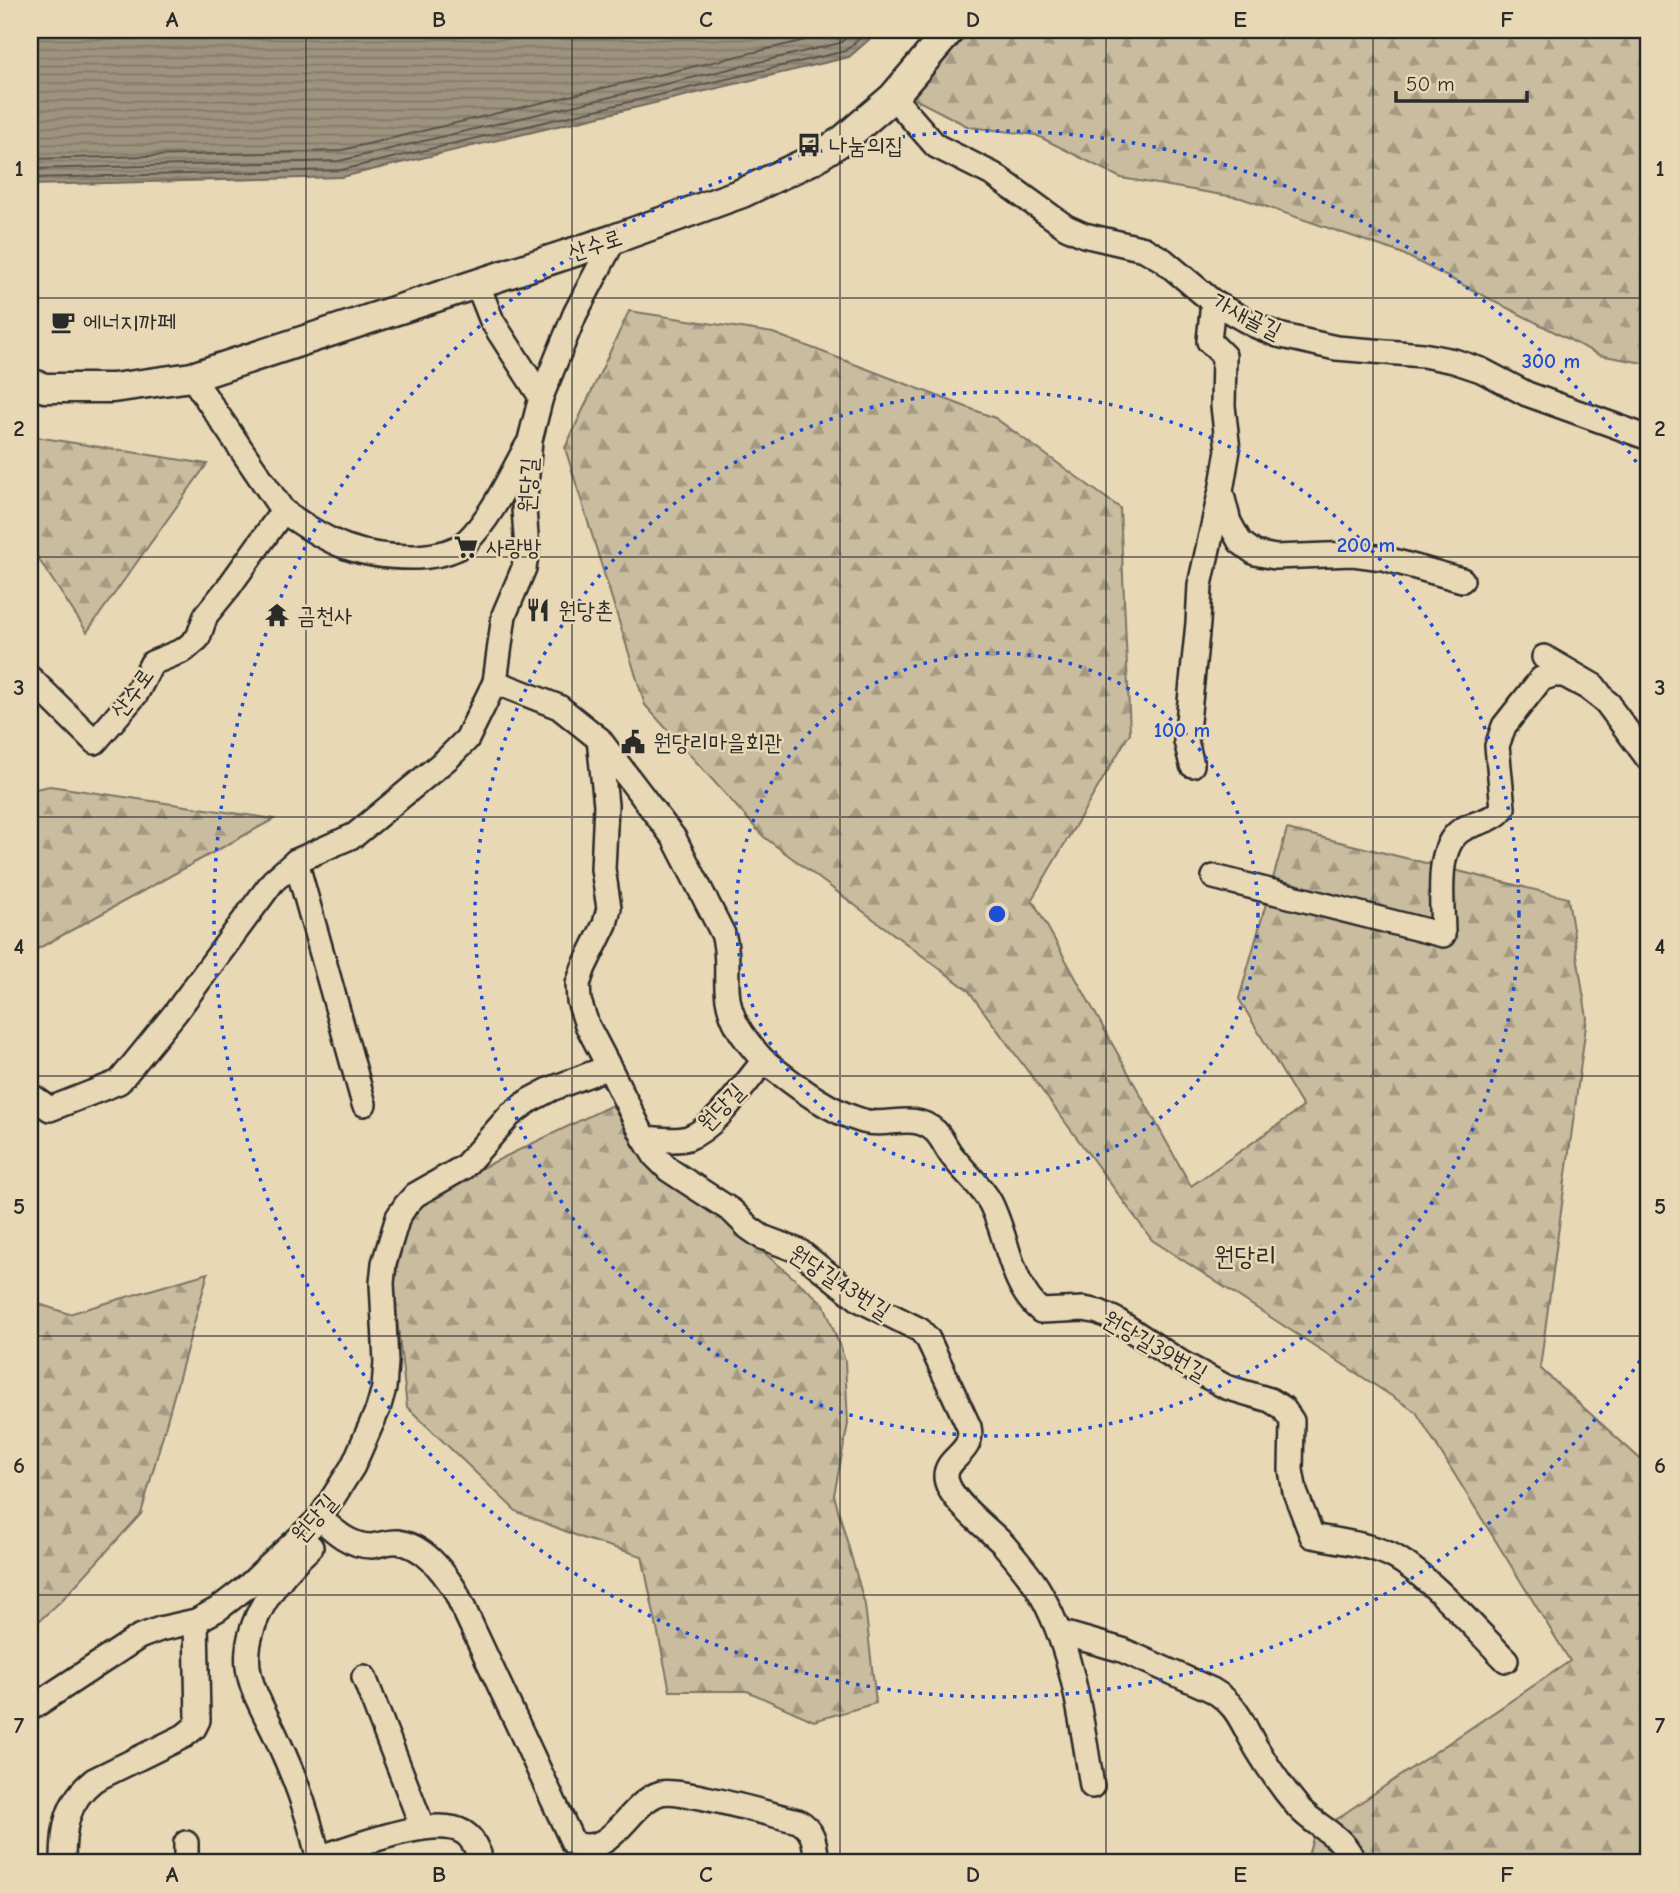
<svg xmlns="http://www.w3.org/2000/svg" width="1679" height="1893" viewBox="0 0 1679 1893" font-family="'Comic Neue','Poor Story',sans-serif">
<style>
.forest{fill:url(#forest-firs);stroke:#7a7465;stroke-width:2}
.water{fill:url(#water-rules);stroke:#70695d;stroke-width:2}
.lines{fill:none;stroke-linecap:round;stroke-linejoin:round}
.shore{stroke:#59554d;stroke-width:2}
.minor-casing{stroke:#2b2b2b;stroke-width:28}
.major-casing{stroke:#2b2b2b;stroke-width:33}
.minor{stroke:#e9d8b5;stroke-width:23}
.major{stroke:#e9d8b5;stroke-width:28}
.grid{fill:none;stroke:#2b2b2b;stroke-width:2;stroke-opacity:0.55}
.ring{fill:none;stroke:#1d4ed8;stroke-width:3.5;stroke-dasharray:3.5 7}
.labels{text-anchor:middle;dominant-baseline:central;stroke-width:5;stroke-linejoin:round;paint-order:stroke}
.poi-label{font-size:23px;fill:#2b2b2b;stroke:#e9d8b5;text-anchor:start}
.street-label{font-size:23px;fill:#2b2b2b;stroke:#e9d8b5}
.quarter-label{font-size:26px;fill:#2b2b2b;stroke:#e9d8b5}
.centre{fill:#1d4ed8;stroke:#e9d8b5;stroke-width:3.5}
.ring-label{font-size:21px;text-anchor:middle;font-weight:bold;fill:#1d4ed8;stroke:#e9d8b5;stroke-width:5;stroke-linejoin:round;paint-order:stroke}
.neatline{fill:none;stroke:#2b2b2b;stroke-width:2.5}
.grid-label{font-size:23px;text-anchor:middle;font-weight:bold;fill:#2b2b2b}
</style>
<defs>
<pattern id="forest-firs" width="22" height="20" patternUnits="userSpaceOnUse" patternTransform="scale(1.75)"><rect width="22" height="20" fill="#cabc9f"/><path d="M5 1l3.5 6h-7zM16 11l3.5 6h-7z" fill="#a49982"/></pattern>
<pattern id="water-rules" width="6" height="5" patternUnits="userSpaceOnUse" patternTransform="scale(1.75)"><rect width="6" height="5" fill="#9e937f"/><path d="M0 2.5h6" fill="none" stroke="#817868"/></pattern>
</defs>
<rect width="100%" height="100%" fill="#e9d8b5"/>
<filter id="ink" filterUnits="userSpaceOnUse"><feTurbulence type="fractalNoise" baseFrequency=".0143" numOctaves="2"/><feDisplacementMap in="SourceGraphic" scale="14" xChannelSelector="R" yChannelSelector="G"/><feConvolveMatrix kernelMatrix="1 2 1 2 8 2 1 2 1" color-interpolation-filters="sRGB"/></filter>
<g filter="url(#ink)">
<g class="forest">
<path d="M962,30H1649V364L1599,355L1401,253L1241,198L1121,178L1036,135L969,127L907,95Z"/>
<path d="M629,311L773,333L995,418L1120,508L1130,733L1032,899L1191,1186L1303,1107L1239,999L1287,829L1568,898L1587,1018L1540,1368L1649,1467V1863H1306L1314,1834L1570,1661L1416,1412L1152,1240L968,990L764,837L645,705L565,448Z"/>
<path d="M30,436L207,464L87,632L30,546Z"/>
<path d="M50,786L274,819L30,953V790Z"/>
<path d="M612,1105L649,1164L726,1218L761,1250L824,1304L845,1361L848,1424L834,1495L865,1605L876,1703L814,1721L747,1691H670L642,1556L585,1539L517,1512L407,1407L393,1283L411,1213L430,1193Z"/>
<path d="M208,1273L141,1514L61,1601L30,1629V1301L69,1314Z"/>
</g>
<path class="water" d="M30,30H880L849,57L342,177L30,185Z"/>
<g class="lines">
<g class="shore">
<path d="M30,159L338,151L835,33L840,30"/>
<path d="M30,169L339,161L840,43L856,30"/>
<path d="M30,178L341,170L845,51L869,30"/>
</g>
<g class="minor-casing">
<g id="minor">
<path d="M893,97L936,146L994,175L1066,227L1084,235L1144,249L1163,260L1213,302L1254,325L1278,335L1336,348L1423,355L1454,361L1481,370L1527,394L1649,438"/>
<path d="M477,283L492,321L541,397"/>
<path d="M1213,302L1209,341L1224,356L1223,406L1228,450L1221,491L1229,522L1240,542L1255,553L1275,557L1353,554L1383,558L1462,580"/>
<path d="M283,511C330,544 358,558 417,557C433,556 455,553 467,541C492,517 510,476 527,446"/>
<path d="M1544,657L1594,686L1649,760"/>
<path d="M30,678L95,742L136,694L152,663L184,650L198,638L206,615L228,588L283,511L192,377"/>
<path d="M599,739L606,805L603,869L609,908L605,924L584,967L578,984L579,1001L587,1025L609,1067"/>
<path d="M1192,765L1186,741L1198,623L1200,585L1220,494"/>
<path d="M296,861L364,1104"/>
<path d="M1214,877L1443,935C1443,904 1433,843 1465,828C1478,822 1495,820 1503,808L1497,746L1504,726L1541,679L1553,675H1564L1588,688L1609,704"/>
<path d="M764,1061C794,1084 825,1110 863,1121C887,1128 913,1111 935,1131C942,1137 946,1149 953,1157C965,1173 980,1184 990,1202C1008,1236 1010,1286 1041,1311L1084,1309L1099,1312L1116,1320L1180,1362L1226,1387L1270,1400L1283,1408L1292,1421L1291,1470L1295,1492L1312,1536C1338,1541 1367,1544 1391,1555C1428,1574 1475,1629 1506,1660"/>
<path d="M30,1095L50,1109L119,1082L176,1012L273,881L296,861L355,835L448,758L467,739L495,682"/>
<path d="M644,1138L655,1156L669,1170L732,1211L749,1228L762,1237L799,1251L860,1300L920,1330L928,1339L969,1427C975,1453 945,1457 946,1477C947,1499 989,1529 1004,1545C1015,1558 1028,1573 1037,1587C1073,1647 1081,1718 1092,1786"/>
<path d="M320,1518C334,1531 350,1546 371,1546C380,1545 389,1541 398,1542C424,1546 442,1570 455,1590L573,1843C613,1860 628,1802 661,1793C679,1788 773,1815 798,1821C815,1830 815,1846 817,1863"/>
<path d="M311,1547C279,1576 243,1621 248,1667C251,1692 268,1718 278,1741C297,1782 311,1820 319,1863"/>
<path d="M1059,1632L1122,1650L1212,1690C1239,1706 1242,1724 1257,1749C1269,1769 1283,1789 1298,1807C1316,1828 1345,1835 1354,1863"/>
<path d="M364,1677L422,1826"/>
<path d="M30,1709L139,1637L160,1629L196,1621L218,1609L249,1585L320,1518L353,1466L378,1409L384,1388L386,1362L382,1283L384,1263L398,1217L406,1205L415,1195L464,1167L510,1115L530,1100L551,1089L609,1067L644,1138C658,1139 675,1142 688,1138C716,1128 744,1084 764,1061C744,1039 728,1019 727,989C726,969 729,952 723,934L674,838L599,739L559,707L495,682L504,615L524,568L527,549L524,509L530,440L541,397L575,314L614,239"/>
<path d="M186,1843V1863"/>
<path d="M318,1858C351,1848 434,1814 463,1832C472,1837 475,1846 479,1854"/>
<path d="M63,1863C63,1829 66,1802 94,1780L184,1736L194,1728L198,1720L196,1621"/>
</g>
</g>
<g class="major-casing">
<path id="major" d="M30,383L45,388H113L192,377L614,239L742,193L812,160L843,140L893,97L950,30"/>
</g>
<use href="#minor" class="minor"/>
<use href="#major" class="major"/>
</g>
</g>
<path class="grid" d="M306,30V1863M572,30V1863M840,30V1863M1106,30V1863M1373,30V1863M30,298H1649M30,557H1649M30,817H1649M30,1076H1649M30,1336H1649M30,1595H1649"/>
<g class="ring">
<circle cx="997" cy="914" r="261"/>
<circle cx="997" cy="914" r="522"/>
<path d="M1646 1352A783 783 0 1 1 1646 476"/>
</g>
<defs>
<g id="bus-bare" transform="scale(1.89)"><path d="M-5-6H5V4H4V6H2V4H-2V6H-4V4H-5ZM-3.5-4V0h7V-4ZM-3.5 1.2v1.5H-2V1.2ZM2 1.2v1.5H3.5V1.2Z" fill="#2b2b2b" stroke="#e9d8b5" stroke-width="2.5" paint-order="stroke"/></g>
<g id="cafe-bare" transform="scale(1.89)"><path d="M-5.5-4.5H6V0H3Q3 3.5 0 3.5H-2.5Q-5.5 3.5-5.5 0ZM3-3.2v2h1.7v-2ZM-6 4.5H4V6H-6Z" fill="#2b2b2b" stroke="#e9d8b5" stroke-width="2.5" paint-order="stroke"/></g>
<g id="supermarket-bare" transform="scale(1.89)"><path d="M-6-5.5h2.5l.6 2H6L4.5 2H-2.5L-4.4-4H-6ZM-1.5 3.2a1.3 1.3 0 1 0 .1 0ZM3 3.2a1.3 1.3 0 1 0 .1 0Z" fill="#2b2b2b" stroke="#e9d8b5" stroke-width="2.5" paint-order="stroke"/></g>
<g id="restaurant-bare" transform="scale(1.89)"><path d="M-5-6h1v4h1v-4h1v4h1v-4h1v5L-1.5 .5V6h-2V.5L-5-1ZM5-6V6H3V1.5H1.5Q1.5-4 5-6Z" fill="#2b2b2b" stroke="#e9d8b5" stroke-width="2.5" paint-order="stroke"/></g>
<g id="temple-bare" transform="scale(1.89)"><path d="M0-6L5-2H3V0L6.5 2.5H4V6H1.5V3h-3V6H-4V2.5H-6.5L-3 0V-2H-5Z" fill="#2b2b2b" stroke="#e9d8b5" stroke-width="2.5" paint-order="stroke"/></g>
<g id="civic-bare" transform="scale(1.89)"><path d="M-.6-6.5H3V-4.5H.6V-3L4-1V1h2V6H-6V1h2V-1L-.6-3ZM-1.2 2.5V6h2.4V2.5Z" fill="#2b2b2b" stroke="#e9d8b5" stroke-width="2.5" paint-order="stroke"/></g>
</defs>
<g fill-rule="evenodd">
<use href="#bus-bare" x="809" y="145"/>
<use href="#cafe-bare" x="63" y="322"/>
<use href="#supermarket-bare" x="466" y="547"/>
<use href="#restaurant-bare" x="538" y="610"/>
<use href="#temple-bare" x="277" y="615"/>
<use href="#civic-bare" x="633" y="742"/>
</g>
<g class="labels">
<g class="poi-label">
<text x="829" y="145">나눔의집</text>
<text x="83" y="322">에너지까페</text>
<text x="486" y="547">사랑방</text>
<text x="558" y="610">원당촌</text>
<text x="297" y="615">금천사</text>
<text x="653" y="742">원당리마을회관</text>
</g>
<g class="street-label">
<text transform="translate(595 245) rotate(-18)">산수로</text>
<text transform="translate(1247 316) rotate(27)">가새골길</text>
<text transform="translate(528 485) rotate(-87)">원당길</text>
<text transform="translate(132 693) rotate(-54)">산수로</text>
<text transform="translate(721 1107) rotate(-46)">원당길</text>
<text transform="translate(840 1282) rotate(33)">원당길43번길</text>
<text transform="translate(1155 1346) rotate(30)">원당길39번길</text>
<text transform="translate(314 1518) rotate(-49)">원당길</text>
</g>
<g class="quarter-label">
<text x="1245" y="1257">원당리</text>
</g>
</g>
<circle cx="997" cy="914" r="10" class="centre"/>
<g class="ring-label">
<text x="1551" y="368">300 m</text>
<text x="1366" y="552">200 m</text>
<text x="1182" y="737">100 m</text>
</g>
<rect width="1679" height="1893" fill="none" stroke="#e9d8b5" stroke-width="77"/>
<path d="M1396 91v10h131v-10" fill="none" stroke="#2b2b2b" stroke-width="3.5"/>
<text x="1406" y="91" font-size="21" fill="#2b2b2b" stroke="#e9d8b5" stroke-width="5" paint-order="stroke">50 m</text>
<rect x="38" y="38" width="1602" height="1816" class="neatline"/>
<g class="grid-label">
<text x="172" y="27">A</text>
<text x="439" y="27">B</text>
<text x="706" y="27">C</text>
<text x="973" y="27">D</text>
<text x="1240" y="27">E</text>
<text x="1507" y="27">F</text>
<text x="19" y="176">1</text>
<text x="1660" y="176">1</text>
<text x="19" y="436">2</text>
<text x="1660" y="436">2</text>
<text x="19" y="695">3</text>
<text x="1660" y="695">3</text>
<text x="19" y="954">4</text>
<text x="1660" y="954">4</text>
<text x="19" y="1214">5</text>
<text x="1660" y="1214">5</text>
<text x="19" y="1473">6</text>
<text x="1660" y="1473">6</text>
<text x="19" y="1733">7</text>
<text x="1660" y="1733">7</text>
<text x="172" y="1882">A</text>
<text x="439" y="1882">B</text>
<text x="706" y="1882">C</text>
<text x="973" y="1882">D</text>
<text x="1240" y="1882">E</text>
<text x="1507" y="1882">F</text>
</g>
</svg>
